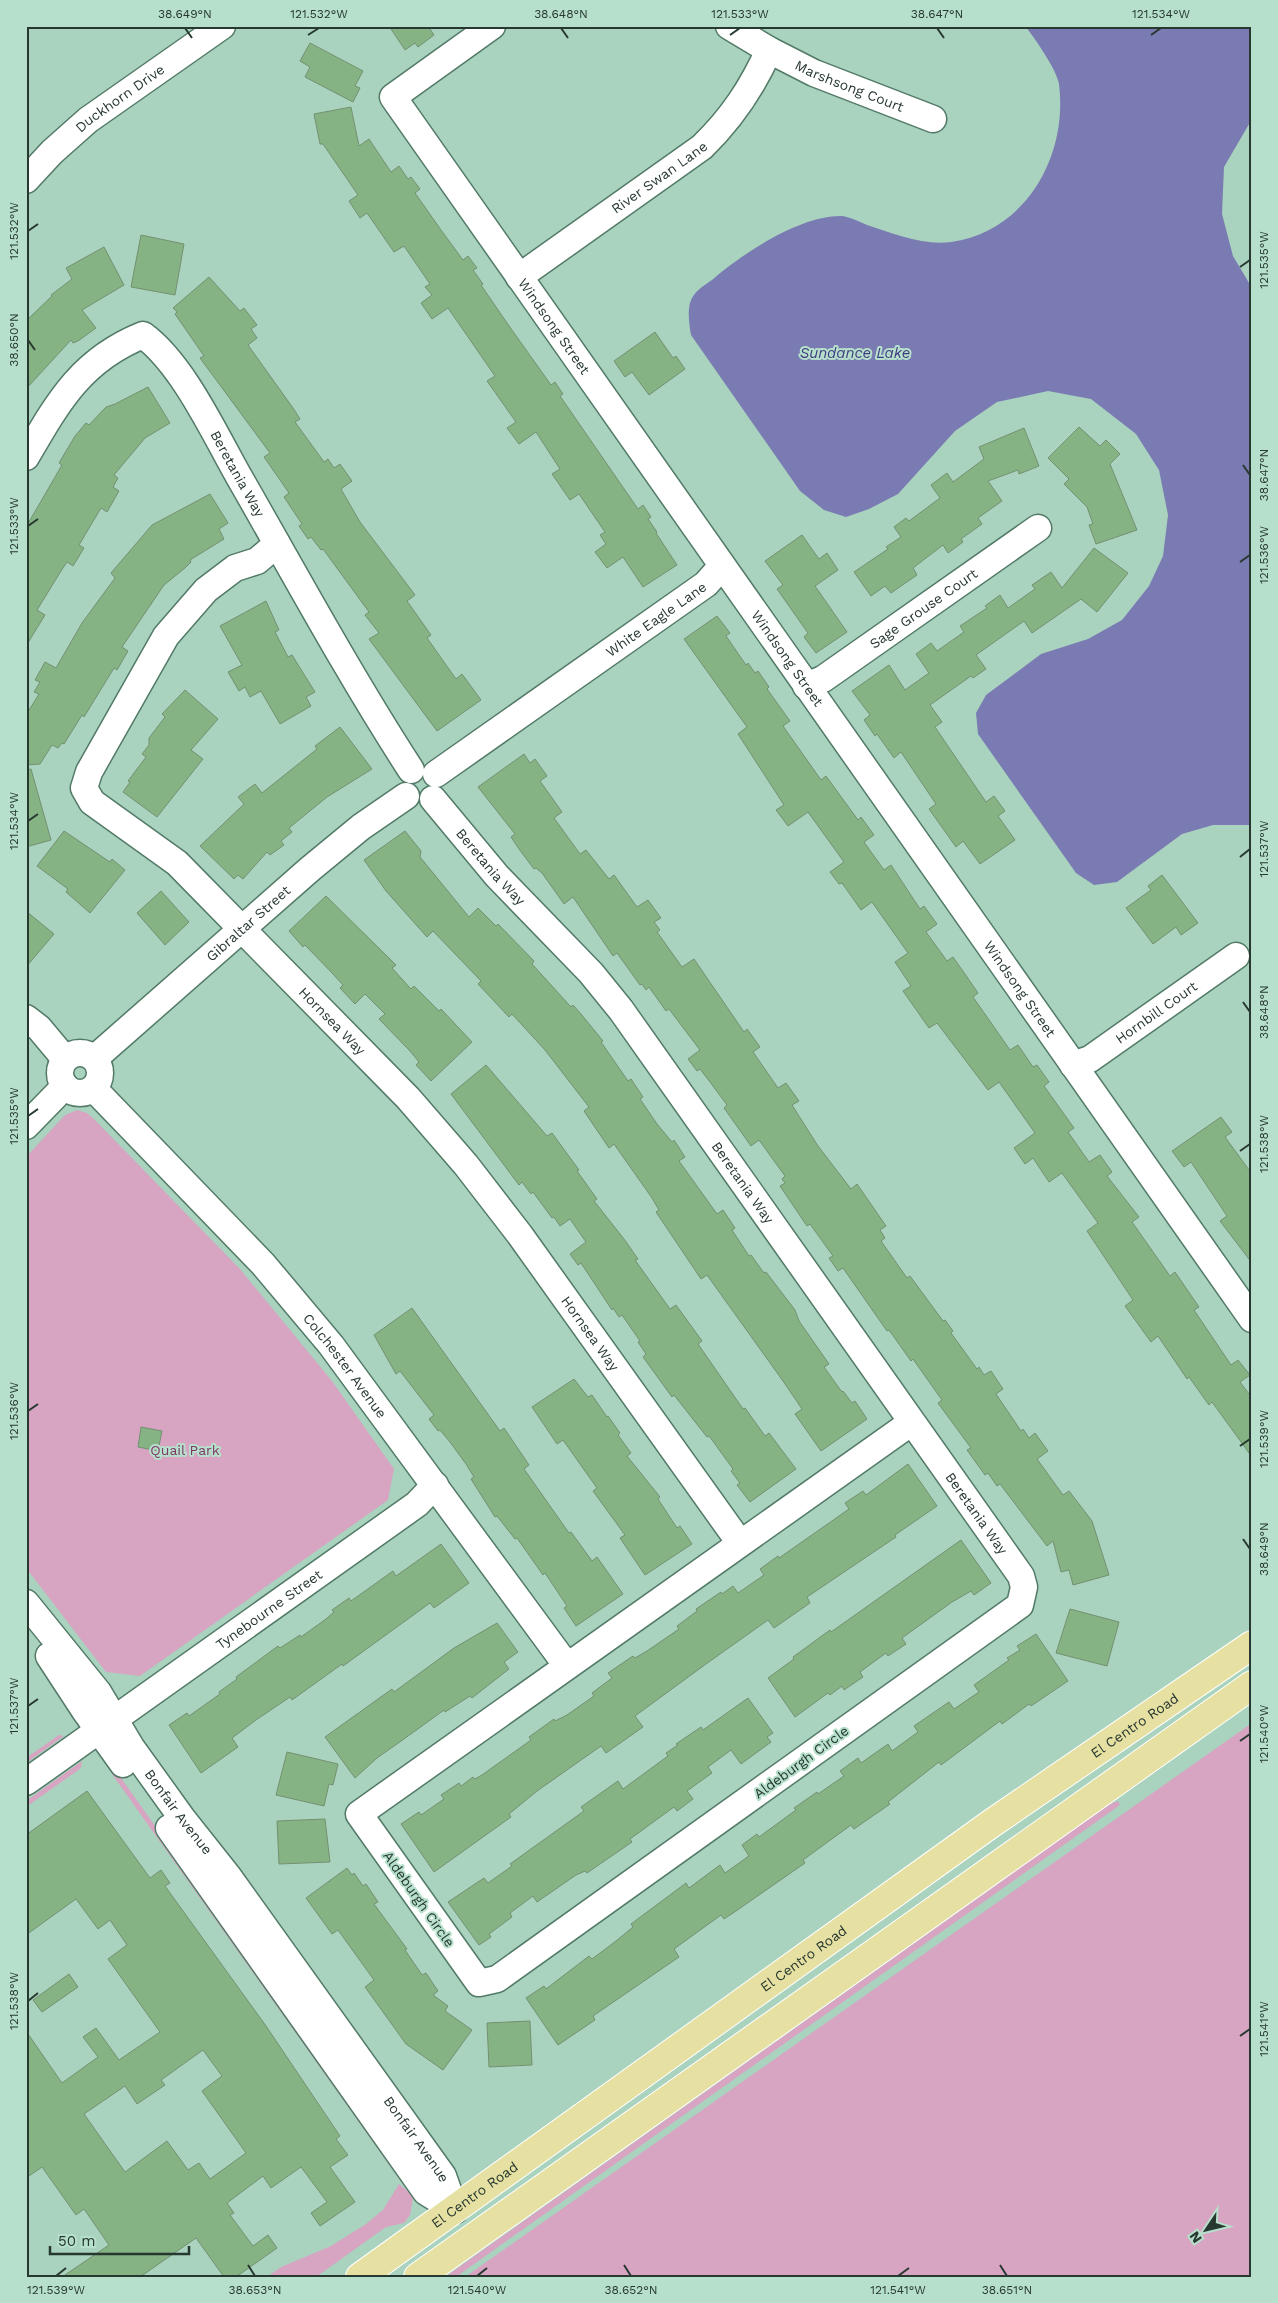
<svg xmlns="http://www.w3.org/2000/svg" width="1278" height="2303" viewBox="0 0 1278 2303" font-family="'Work Sans',sans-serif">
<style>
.green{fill:#d7a5c2}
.water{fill:#7a7bb3}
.building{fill:#86b383;stroke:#749072;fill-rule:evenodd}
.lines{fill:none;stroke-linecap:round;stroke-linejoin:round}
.minor-casing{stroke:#527a67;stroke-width:29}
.major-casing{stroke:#fff;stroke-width:30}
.minor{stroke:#fff;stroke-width:26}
.major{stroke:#e6e0a2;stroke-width:28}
.ticks{fill:none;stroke:#273830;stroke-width:2}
.labels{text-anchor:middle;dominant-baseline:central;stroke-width:4;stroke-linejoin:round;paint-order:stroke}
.street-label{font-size:14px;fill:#273830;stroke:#b6e0cb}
.park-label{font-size:14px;fill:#7f3866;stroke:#b6e0cb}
.water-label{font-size:15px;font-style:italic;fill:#403b81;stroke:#b6e0cb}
.neatline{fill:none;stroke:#273830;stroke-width:2}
.ticks-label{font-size:12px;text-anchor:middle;fill:#273830}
</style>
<rect width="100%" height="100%" fill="#a9d3be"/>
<g class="green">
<path d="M77,1110L87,1113L94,1119L240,1269L332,1381L394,1469L388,1500L140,1676L106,1672L26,1568V1157L65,1115Z"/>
<path d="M1252,1723V2277H465Z"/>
<path d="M59,1735L64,1736L26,1763V1758Z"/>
<path d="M82,1761L81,1768L26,1807V1801Z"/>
<path d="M114,1768L408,2183L407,2184L400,2180L112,1774L111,1772Z"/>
<path d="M1118,1801L1120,1805L456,2277H445L1110,1804Z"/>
<path d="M399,2184L410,2193L413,2198L410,2215L404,2223L386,2227L316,2277H267L281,2267L331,2246L366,2224L383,2210Z"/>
</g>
<path class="water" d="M1025,26H1252V119L1224,167L1222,214L1233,256L1252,288V825H1213L1182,834L1117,882L1094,885L1076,873L978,734L976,713L986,695L1041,654L1088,639L1122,620L1149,586L1163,556L1168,515L1159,470L1136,434L1091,399L1048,391L997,402L955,431L898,494L869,509L846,517L824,510L800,491L691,335C689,323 686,305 694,295C698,289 706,284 712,280C742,254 800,215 842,216C850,217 860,222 867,225C892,233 924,246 951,242C1027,231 1068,155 1059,84C1057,70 1034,37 1025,26Z"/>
<g class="building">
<path d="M389,26H428L434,35L418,47L415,43L405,50Z"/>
<path d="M310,43L363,71L355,86L360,88L353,102L305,77L310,67L300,61Z"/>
<path d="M351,107L359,146L369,139L391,172L399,166L408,179L411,177L420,189L415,193L441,230L463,260L468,256L477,268L473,270L483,284L481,285L507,323L551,385L555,382L563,394L560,396L638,509L643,505L651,517L648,519L657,532L656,533L677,565L643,587L623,557L607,568L595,552L606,544L600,535L605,532L579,494L570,500L552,474L560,469L536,432L519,444L507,428L516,422L487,381L495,376L448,308L432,319L421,303L432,295L425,287L430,284L404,246L394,252L367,213L360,218L349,201L358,195L323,144H320L314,114Z"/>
<path d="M141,235L184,244L175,295L131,287Z"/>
<path d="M104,247L124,285L82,310L96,328L78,341L73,343L71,340L26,389V321L52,296L51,295L72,279L66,268Z"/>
<path d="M209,277L240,311L244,308L257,325L251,329L257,338L248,345L293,408L300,419L295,422L324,462L328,459L334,468L340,464L352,481L341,489L360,522L415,595L407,601L431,635L427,638L456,679L462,674L481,700L437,731L369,639L379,633L365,615L369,612L323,549L321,550L311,537L308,539L299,526L302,524L284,497L289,493L264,457L270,453L200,358L204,356L175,314L177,312L173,308Z"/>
<path d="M655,332L673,358L676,356L685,369L649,395L632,372L625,377L614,361Z"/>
<path d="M148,387L170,423L145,438L114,475L118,478L113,487L119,491L107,512L101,508L79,545L84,548L73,566L67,562L61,571L37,610L45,615L26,646V527L62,465L59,463L75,436L86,423L89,425L106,407L115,404Z"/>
<path d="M1079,427L1100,446L1106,440L1120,454L1110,464L1137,530L1096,544L1089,525L1093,524L1087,507L1064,484L1069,479L1048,458Z"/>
<path d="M1024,428L1039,466L1019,474L1018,470L988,481L1002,501L978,518L982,524L961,539L963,542L948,553L943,545L913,568L917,575L891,593L885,586L871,596L854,572L888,549L886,547L901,537L894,527L906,518L909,521L940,498L931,485L947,473L953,482L984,459L979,447Z"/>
<path d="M210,494L228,523L219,529L224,539L190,560L191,562L185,568L164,585L122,647L128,651L117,670L114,668L84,717L82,715L64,744L62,743L58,748L52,745L40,764L26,765V715L39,694L34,692L40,682L35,680L45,662L56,668L82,623L115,578L111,573L152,525Z"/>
<path d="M802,535L819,559L827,553L838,570L815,586L847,632L816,653L804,637L808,633L777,589L783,585L765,561Z"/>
<path d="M1094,548L1128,573L1097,612L1081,599L1032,633L1024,621L976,655L986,669L973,678L971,676L930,705L942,722L935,727L986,802L994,796L1005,811L998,816L1015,840L980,864L963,841L956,847L929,809L936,804L901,752L894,758L877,734L875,736L864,720L870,715L852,691L889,665L905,690L929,673L916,654L931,643L937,651L964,632L960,626L987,608L985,606L1000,595L1008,608L1035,589L1032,585L1051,572L1062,588Z"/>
<path d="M266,601L279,630L275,632L288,657L292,655L315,692L306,697L311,706L280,724L261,691L250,697L245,687L239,691L228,672L242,665L220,626Z"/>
<path d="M717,616L730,633L726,636L746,665L748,663L755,673L758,671L769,687L767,689L790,721L783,726L821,780L826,776L858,820L861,817L874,835L864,842L884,870L891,865L920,909L924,906L937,924L926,932L947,961L953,957L967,977L978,993L973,997L1010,1050L1018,1045L1033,1067L1037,1065L1049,1082L1044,1086L1074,1128L1068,1132L1089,1162L1100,1155L1112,1172L1107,1176L1139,1217L1132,1222L1170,1276L1175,1272L1199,1307L1194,1310L1231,1365L1238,1360L1250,1375L1240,1382L1252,1398V1457L1212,1402L1209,1405L1189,1377L1187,1379L1158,1336L1151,1342L1125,1306L1133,1300L1087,1231L1098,1223L1062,1173L1049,1182L1033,1158L1025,1164L1014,1148L1035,1133L999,1082L988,1090L937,1023L929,1028L903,991L911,986L895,962L908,953L872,902L861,910L842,883L839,884L830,872L844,862L808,812L788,826L776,810L784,805L738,734L747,727L684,639Z"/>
<path d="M185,690L218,719L191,750L203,759L157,817L123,792L130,782L128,781L146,757L142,754L149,745V738L165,717L162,714Z"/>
<path d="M340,727L372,769L327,797L289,828L292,832L281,841L284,845L270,855L267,852L243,879L238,875L234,879L200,846L244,804L238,797L255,784L262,793L317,749L315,746Z"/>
<path d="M524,754L530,763L535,759L547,776L540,781L562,812L554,818L580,854L586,850L609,879L614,875L637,907L648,900L661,918L654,922L660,930L657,932L682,967L694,959L744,1032L747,1029L760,1047L753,1052L778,1088L786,1083L799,1101L792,1105L818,1146L851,1189L857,1184L886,1226L880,1230L885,1238L881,1241L907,1278L910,1276L943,1321L945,1320L953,1331L951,1333L977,1369L979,1367L984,1375L991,1371L1003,1389L996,1394L1021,1431L1023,1429L1029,1438L1035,1433L1048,1451L1037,1459L1063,1495L1069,1491L1092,1521L1109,1575L1073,1585L1069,1570L1061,1572L1053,1541L1047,1546L1000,1484L997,1486L988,1473L985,1475L967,1450L971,1448L938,1403L942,1400L913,1359L911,1361L889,1330L887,1331L843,1268L838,1271L829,1258L833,1256L810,1224L807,1226L780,1186L785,1183L782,1179L785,1176L759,1140L751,1146L724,1108L727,1105L710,1082L700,1069L697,1071L688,1059L700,1050L669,1009L666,1011L649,987L646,990L642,984L640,985L617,953L613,956L573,897L564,904L542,873L536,868L534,869L519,849L511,837L515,834L478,787Z"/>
<path d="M31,769L51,840L26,847V770Z"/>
<path d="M64,831L110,862L112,859L125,870L90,913L66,892L68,889L37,866Z"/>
<path d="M405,831L421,851L420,857L469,917L478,908L496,926L498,924L534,961L532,964L571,1007L573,1005L581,1014L603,1041L601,1042L628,1081L631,1079L643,1097L640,1099L657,1124L672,1142L674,1140L685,1157L679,1161L717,1214L723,1210L735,1228L732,1230L749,1256L751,1255L764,1273L766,1272L795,1310L799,1321L829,1364L824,1367L842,1392L843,1391L852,1403L855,1401L867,1419L821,1451L795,1414L802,1409L783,1381L707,1275L701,1279L656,1212L659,1210L652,1198L614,1144L609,1148L584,1111L589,1107L545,1050L512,1014L509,1017L478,984L481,981L433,931L427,937L386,891L364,860Z"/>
<path d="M1162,875L1198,923L1181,935L1176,927L1153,944L1126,908L1151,890L1148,886Z"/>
<path d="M161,891L189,922L165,945L137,913Z"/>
<path d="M326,896L396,965L392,968L411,989L414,986L439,1011L441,1009L472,1042L431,1081L416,1065L419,1062L410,1051L379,1019L385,1014L365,994L355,1004L340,988L343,985L333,974L305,945L303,947L289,931Z"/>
<path d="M26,911L54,934L26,967Z"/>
<path d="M486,1065L547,1136L552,1133L579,1170L577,1171L597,1199L594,1201L624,1239L638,1259L635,1260L670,1309L676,1305L702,1341L698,1344L743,1409L745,1408L765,1436L769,1433L796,1469L750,1502L737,1485L740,1483L731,1471L733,1469L715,1444L709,1436L707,1437L674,1395L672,1397L643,1357L646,1354L638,1342L640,1341L622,1315L619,1317L613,1308L612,1310L581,1263L578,1265L570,1254L586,1242L570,1219L560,1226L554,1217L552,1218L533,1192L531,1194L522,1182L519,1185L451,1094Z"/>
<path d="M1221,1117L1232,1132L1225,1137L1252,1174V1263L1220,1221L1227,1216L1191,1162L1184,1167L1172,1151Z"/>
<path d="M412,1308L500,1431L504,1428L529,1465L524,1469L569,1533L571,1532L592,1561L597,1557L623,1594L576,1626L564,1608L567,1606L545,1573L543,1575L517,1538L515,1539L497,1516L495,1517L471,1479L474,1477L466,1464L450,1442L440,1430L438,1431L429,1419L434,1415L400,1371L396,1374L374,1335Z"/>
<path d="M574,1379L588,1397L592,1395L607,1417L608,1416L620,1433L618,1435L631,1453L627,1456L660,1497L658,1499L677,1528L680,1526L692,1544L645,1575L620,1538L625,1535L593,1491L597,1488L563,1440L557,1444L532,1407Z"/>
<path d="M141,1427L162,1431L158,1451L138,1447Z"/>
<path d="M908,1464L937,1506L895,1535L896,1537L807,1597L810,1603L774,1628L768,1620L706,1664L635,1716L643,1727L606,1753L601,1746L537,1791L509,1814L511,1817L434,1872L401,1824L419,1812L421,1815L444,1799L441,1795L459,1783L461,1786L473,1777L475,1779L482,1775L531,1740L529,1737L554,1719L555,1721L567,1715L594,1696L592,1693L612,1678L608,1673L633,1656L635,1658L647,1651L679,1629L677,1626L697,1611L696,1609L721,1592L722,1594L733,1586L738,1593L764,1575L760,1569L778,1556L779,1558L849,1509L845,1503L863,1491L866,1495Z"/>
<path d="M961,1540L991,1583L974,1595L971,1591L952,1602L902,1638L906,1644L888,1656L886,1653L860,1672L863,1677L844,1690L842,1686L830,1695L828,1693L795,1717L768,1678L794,1659L793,1657L830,1630L831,1632Z"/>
<path d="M441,1544L469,1583L434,1608L430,1603L343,1666L342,1664L292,1700L290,1697L256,1720L232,1738L238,1747L201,1773L169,1725L187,1713L189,1716L220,1694L219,1692L237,1679L236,1677L278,1646L280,1648L300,1635L301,1637L326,1619L334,1612L332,1610L349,1598L351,1601L393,1571L396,1576Z"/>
<path d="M1070,1609L1119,1622L1107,1666L1056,1653Z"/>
<path d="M497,1623L518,1652L504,1662L509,1669L472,1698L470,1696L445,1712L444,1710L404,1739L377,1758L355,1778L325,1737L392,1689L394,1692L454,1648Z"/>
<path d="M1036,1634L1068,1681L1031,1706L1029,1704L1002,1724L1000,1721L941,1765L939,1762L888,1802L890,1804L854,1829L851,1825L803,1860L805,1863L736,1911L724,1919L721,1915L674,1949L679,1957L593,2016L595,2020L558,2045L526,1998L544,1986L546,1989L589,1956L592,1959L616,1941L633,1927L631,1924L686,1883L689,1888L720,1865L725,1873L749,1856L742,1845L757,1834L759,1837L796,1810L794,1808L817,1792L818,1794L844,1776L840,1771L858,1758L861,1763L888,1744L892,1751L918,1732L914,1726L949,1702L954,1709L979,1692L974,1685L1009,1660L1007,1658L1020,1650L1017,1646Z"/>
<path d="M748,1698L773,1733L767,1737L771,1742L741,1764L731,1750L708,1767L712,1773L687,1791L693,1799L677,1811L674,1807L630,1839L632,1842L587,1873L585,1871L576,1875L537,1902L533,1896L510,1913L512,1917L489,1934L491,1937L479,1945L448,1902L484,1878L488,1883L512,1866L510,1864L584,1811L581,1807L618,1781L623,1789L668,1756L666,1753L678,1745L676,1744L701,1727L703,1730Z"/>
<path d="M287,1752L338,1764L333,1785L329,1784L324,1806L276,1795Z"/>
<path d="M87,1791L150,1878L161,1870L170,1883L165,1886L266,2026L340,2136L336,2139L348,2155L330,2167L355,2202L320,2226L311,2213L327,2202L301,2167L271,2188L263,2176L227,2203L234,2213L230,2215L253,2246L268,2235L277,2248L236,2277H224L196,2238L140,2277H62L109,2245L84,2209L76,2215L42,2167L26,2178V2031L62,2083L98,2057L83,2037L96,2028L119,2060L160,2032L108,1959L127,1945L110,1920L98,1929L76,1899L26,1935V1835ZM203,2050L222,2076L202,2091L246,2153L210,2179L199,2163L188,2170L167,2141L125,2172L84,2114L125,2086L137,2104L165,2085L161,2080Z"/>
<path d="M325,1819L330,1862L279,1864L277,1821Z"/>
<path d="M347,1868L352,1875L354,1873L363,1886L366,1884L378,1902L374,1904L407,1949L405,1950L422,1975L426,1973L438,1991L433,1995L448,2006L445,2011L472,2030L443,2070L406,2044L365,1987L374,1980L338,1930L332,1934L306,1898Z"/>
<path d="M69,1974L78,1987L42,2012L33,2000Z"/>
<path d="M530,2021L532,2065L489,2067L487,2023Z"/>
</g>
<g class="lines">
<g class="minor-casing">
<g id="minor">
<path id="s1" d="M492,26L393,97L1252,1319"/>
<path id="s2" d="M729,26L769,50L814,73L933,119"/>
<path id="s3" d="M26,180L52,152L88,120L222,26"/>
<path id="s4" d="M519,277L702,147C732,118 752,88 769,50"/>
<path id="s5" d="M26,457C58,402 81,360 143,335C184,365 216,437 242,482C297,578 350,676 411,770"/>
<path id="s6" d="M277,544L257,561L235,568L206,590L166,636L89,772L84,788L92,802L177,863L408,1098L466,1165L520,1235L740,1543"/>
<path id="s7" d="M806,686L823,679L1038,528"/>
<path id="s8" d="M436,774L706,584L722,566"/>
<path id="s9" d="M433,799L497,876L591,973L621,1010L1021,1576L1024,1587L1020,1605L497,1979L479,1983L359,1814L912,1422"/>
<path d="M26,1018L39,1028L65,1059"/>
<circle cx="80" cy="1073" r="20"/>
<path id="s10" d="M95,1058L310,869L361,827L406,796"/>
<path id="s11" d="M1073,1065L1090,1059L1236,956"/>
<path id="s12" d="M94,1089L263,1264L331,1345L567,1666"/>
<path d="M26,1126L65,1086"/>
<path id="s13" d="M26,1603L98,1692L131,1747L182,1818L228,1876L443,2176L455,2210"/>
<path d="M49,1656L85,1711L123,1764"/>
<path id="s14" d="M26,1782L417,1504L435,1485"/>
<path d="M169,1828L426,2192L455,2210"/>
</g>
</g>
<g class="major-casing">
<g id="major">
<path id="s15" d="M360,2277L992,1823L1252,1645"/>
<path d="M418,2277L1252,1685"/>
</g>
</g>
<use href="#minor" class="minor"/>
<use href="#major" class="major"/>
</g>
<path class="ticks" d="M185,28L192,38M561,28L568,38M937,28L944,38M308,35L319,28M730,35L740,28M1151,35L1161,28M28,231L38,224M1240,267L1250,260M28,340L35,350M1243,465L1250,475M28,526L38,519M1240,562L1250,555M28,821L38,814M1240,857L1250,849M1243,1002L1250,1012M28,1116L38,1109M1240,1151L1250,1144M28,1411L38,1404M1240,1446L1250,1439M1243,1539L1250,1549M28,1706L38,1699M1240,1741L1250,1734M28,2001L38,1993M1240,2036L1250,2029M248,2265L255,2276M624,2265L631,2276M1000,2265L1007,2276M56,2276L66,2268M477,2276L487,2268M898,2276L909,2268"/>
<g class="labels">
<g class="street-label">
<text stroke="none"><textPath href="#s2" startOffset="135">Marshsong Court</textPath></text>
<text stroke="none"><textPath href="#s3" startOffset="125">Duckhorn Drive</textPath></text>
<text stroke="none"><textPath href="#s4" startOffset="172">River Swan Lane</textPath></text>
<text stroke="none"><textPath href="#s1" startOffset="402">Windsong Street</textPath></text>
<text stroke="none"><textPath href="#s5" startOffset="342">Beretania Way</textPath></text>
<text stroke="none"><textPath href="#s7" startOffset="141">Sage Grouse Court</textPath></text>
<text stroke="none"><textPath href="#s8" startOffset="269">White Eagle Lane</textPath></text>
<text stroke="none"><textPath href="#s1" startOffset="808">Windsong Street</textPath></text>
<text stroke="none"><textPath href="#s9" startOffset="89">Beretania Way</textPath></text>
<text stroke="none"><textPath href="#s10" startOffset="204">Gibraltar Street</textPath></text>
<text stroke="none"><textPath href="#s1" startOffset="1212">Windsong Street</textPath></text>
<text stroke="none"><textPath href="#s11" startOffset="99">Hornbill Court</textPath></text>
<text stroke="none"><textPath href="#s6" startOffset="662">Hornsea Way</textPath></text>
<text stroke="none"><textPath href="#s9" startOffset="494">Beretania Way</textPath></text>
<text stroke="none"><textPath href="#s6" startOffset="1068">Hornsea Way</textPath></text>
<text stroke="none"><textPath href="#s12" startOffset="374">Colchester Avenue</textPath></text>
<text stroke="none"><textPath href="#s9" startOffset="899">Beretania Way</textPath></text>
<text stroke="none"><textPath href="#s14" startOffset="298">Tynebourne Street</textPath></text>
<text stroke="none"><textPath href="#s15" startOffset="951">El Centro Road</textPath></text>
<text transform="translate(801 1762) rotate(-36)">Aldeburgh Circle</text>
<text stroke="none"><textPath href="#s13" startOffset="259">Bonfair Avenue</textPath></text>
<text transform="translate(419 1899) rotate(55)">Aldeburgh Circle</text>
<text stroke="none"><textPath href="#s15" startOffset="546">El Centro Road</textPath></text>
<text stroke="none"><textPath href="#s13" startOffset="664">Bonfair Avenue</textPath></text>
<text stroke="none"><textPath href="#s15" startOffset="141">El Centro Road</textPath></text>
</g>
<g class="park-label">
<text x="185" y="1450">Quail Park</text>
</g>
<g class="water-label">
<text x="855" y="353">Sundance Lake</text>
</g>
</g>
<rect width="1278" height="2303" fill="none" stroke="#b6e0cb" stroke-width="55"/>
<g transform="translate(1206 2230) rotate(235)" stroke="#b6e0cb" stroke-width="4" paint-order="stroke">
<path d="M0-4L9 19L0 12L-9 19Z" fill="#273830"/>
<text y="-8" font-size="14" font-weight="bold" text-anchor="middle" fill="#273830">N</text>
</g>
<path d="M50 2246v8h139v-8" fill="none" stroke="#273830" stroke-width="2.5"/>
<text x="58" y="2246" font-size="15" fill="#273830" stroke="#b6e0cb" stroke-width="4" paint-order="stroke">50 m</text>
<rect x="28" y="28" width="1222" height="2248" class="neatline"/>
<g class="ticks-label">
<text x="185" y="18">38.649°N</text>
<text x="319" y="18">121.532°W</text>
<text x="561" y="18">38.648°N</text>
<text x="740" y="18">121.533°W</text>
<text x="937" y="18">38.647°N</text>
<text x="1161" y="18">121.534°W</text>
<text transform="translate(14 231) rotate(-90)" y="4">121.532°W</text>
<text transform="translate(1264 260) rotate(-90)" y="4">121.535°W</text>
<text transform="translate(14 340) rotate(-90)" y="4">38.650°N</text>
<text transform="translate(1264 475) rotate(-90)" y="4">38.647°N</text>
<text transform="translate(14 526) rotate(-90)" y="4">121.533°W</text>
<text transform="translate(1264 555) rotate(-90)" y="4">121.536°W</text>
<text transform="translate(14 821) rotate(-90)" y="4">121.534°W</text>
<text transform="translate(1264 849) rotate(-90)" y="4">121.537°W</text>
<text transform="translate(1264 1012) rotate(-90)" y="4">38.648°N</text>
<text transform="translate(14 1116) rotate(-90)" y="4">121.535°W</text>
<text transform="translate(1264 1144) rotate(-90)" y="4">121.538°W</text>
<text transform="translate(14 1411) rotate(-90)" y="4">121.536°W</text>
<text transform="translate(1264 1439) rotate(-90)" y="4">121.539°W</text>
<text transform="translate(1264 1549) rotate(-90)" y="4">38.649°N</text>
<text transform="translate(14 1706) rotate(-90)" y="4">121.537°W</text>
<text transform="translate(1264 1734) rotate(-90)" y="4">121.540°W</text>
<text transform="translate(14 2001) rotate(-90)" y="4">121.538°W</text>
<text transform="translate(1264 2029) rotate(-90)" y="4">121.541°W</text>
<text x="56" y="2294">121.539°W</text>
<text x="255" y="2294">38.653°N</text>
<text x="477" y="2294">121.540°W</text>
<text x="631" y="2294">38.652°N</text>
<text x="898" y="2294">121.541°W</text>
<text x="1007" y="2294">38.651°N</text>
</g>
</svg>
